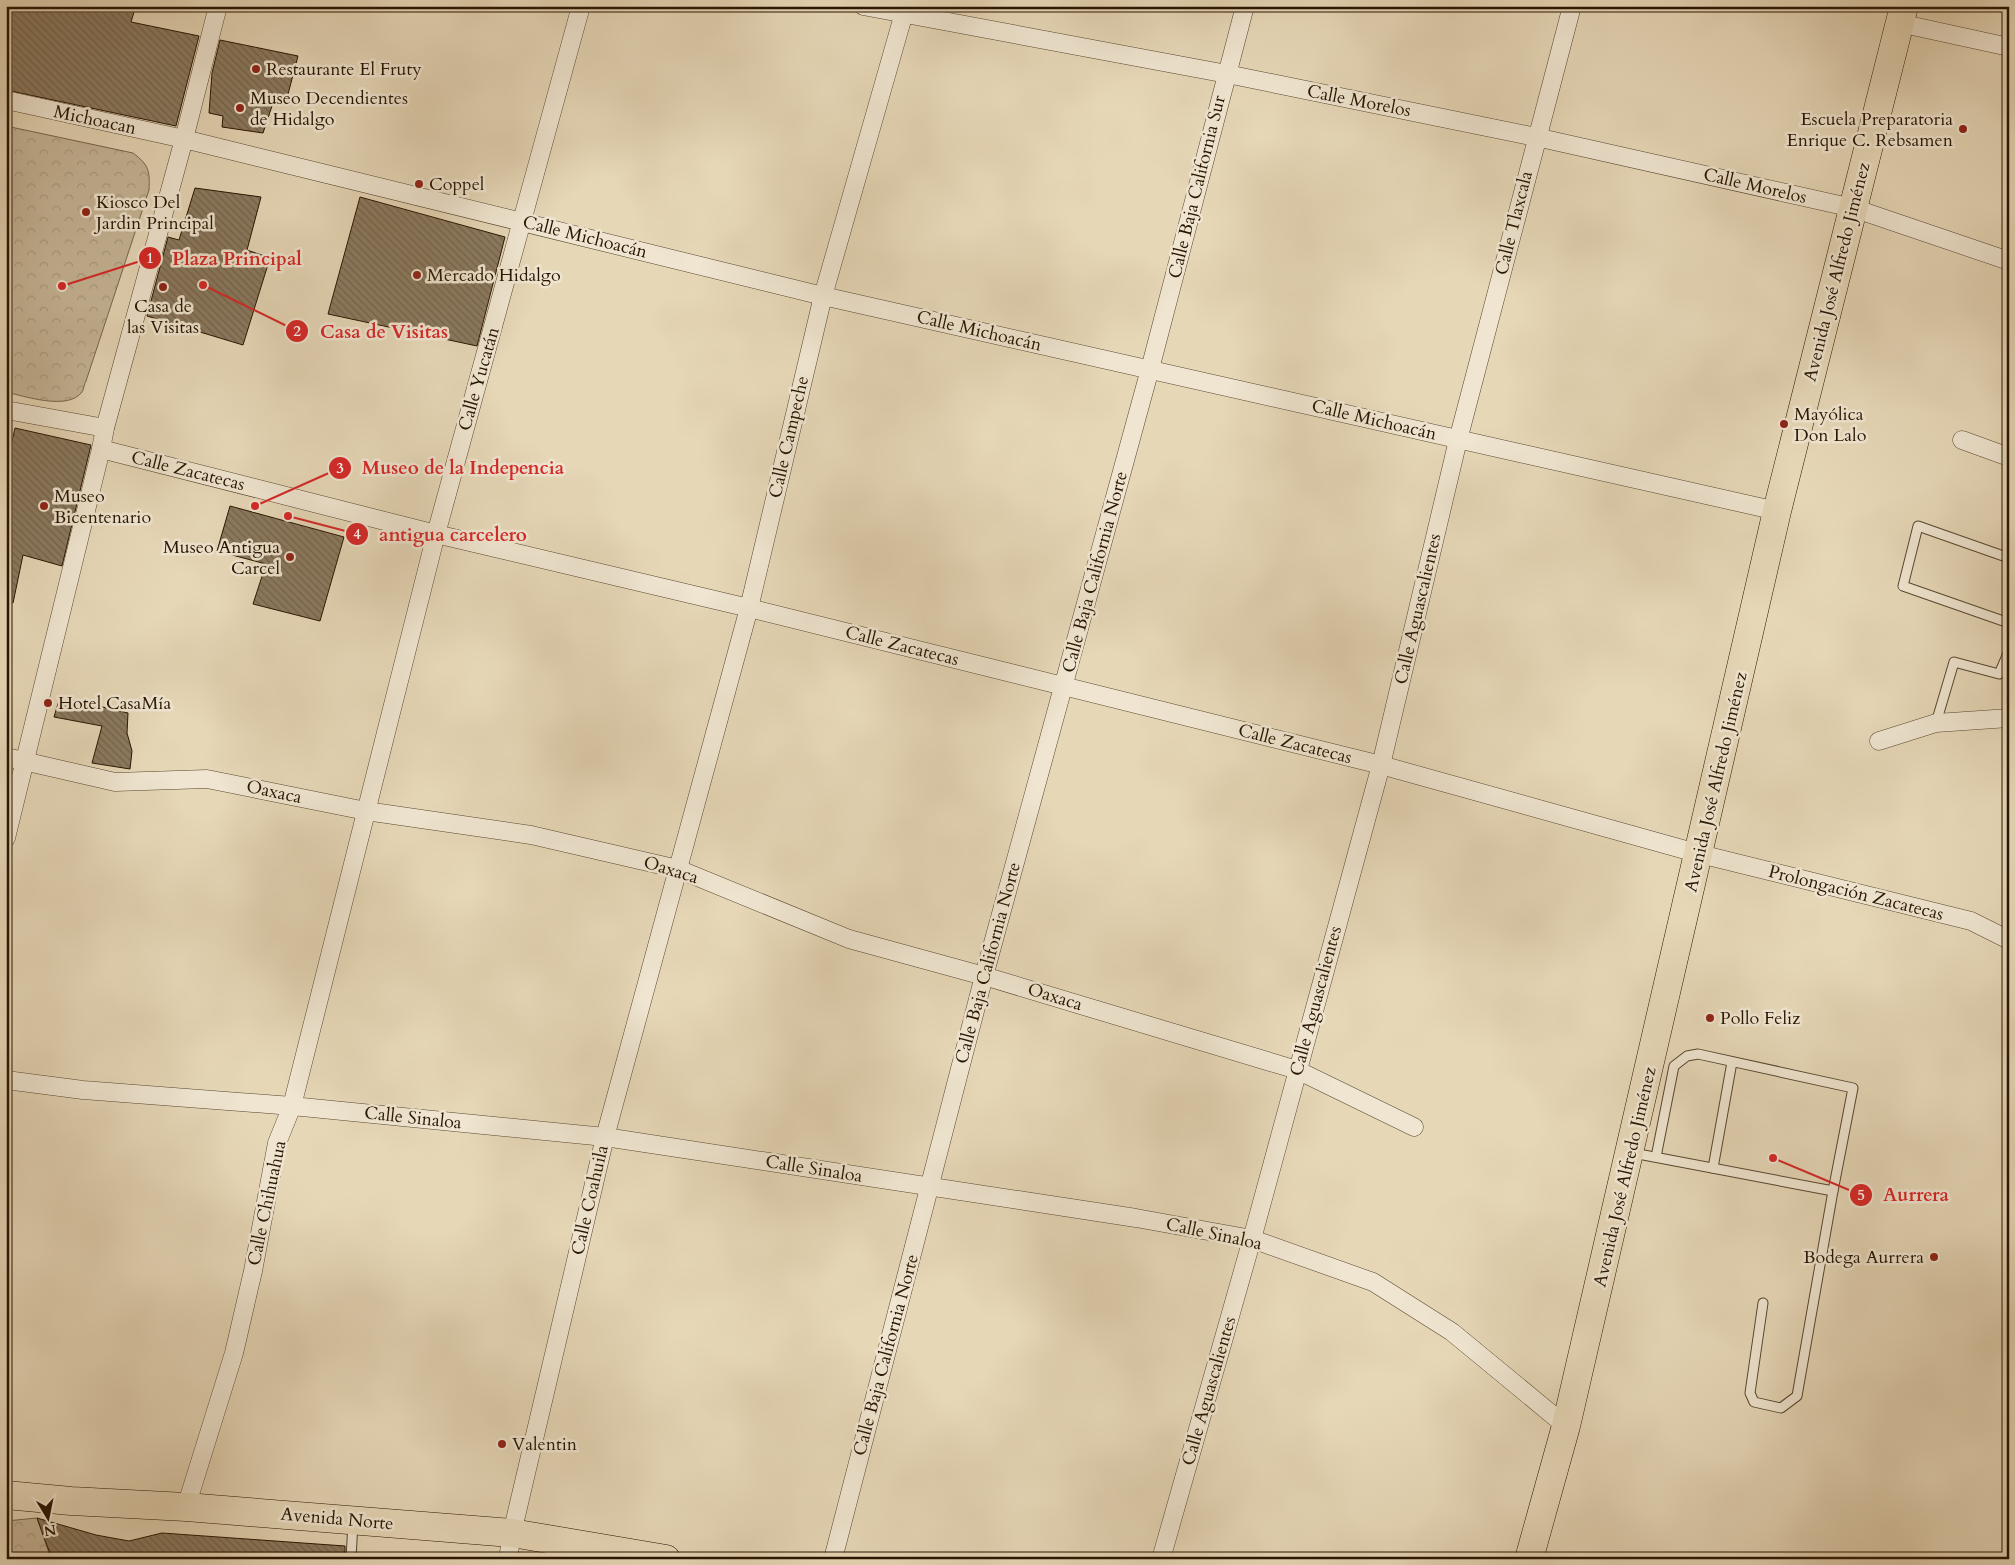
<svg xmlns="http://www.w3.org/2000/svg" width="2015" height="1565" viewBox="0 0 2015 1565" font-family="Cardo,serif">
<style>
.park{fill:url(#park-crowns);stroke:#77664d}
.building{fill:url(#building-back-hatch);stroke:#281502}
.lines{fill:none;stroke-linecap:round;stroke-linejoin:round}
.lane-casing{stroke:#58462f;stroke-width:11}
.street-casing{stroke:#58462f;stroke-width:19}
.primary-casing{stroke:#281502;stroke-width:29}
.lane{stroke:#efe5d0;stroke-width:9}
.street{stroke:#efe5d0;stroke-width:18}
.primary{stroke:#e6d7b7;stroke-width:28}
.poi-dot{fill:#8f2418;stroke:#efe5d0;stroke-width:2}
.labels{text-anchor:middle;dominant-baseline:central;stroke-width:5;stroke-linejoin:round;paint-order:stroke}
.poi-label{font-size:18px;fill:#281502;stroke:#efe5d0;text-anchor:start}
.street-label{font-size:18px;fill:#281502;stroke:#efe5d0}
.leader{fill:none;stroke:#d62828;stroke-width:2}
.callout-dot{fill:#d62828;stroke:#efe5d0;stroke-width:2}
.mark-label{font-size:15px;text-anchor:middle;font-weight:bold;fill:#fff}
.callout-label{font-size:19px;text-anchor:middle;font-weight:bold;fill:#d62828;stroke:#efe5d0;stroke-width:5;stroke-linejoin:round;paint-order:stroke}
</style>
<defs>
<pattern id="park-crowns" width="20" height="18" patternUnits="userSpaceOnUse" patternTransform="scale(1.25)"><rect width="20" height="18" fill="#c6b698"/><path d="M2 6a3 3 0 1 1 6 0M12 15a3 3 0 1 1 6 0" fill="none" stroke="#aa9c81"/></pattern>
<pattern id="building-back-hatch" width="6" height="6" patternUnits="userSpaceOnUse" patternTransform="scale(1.25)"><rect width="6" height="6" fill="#8b7a60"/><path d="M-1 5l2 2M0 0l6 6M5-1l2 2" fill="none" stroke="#72634d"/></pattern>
</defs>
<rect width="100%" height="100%" fill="#e6d7b7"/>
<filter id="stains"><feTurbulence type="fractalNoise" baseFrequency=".004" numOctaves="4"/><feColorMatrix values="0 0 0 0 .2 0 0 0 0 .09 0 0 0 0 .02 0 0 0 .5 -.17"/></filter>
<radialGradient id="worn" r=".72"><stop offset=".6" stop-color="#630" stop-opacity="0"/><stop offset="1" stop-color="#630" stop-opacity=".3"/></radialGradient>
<g class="park">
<path d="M6,126L133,153C149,165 150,171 149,190L86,381C84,384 84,389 82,392C68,411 24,396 6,392Z"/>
<path d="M37,1518L51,1559H6V1521Z"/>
</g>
<g class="building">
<path d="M6,6H95L134,12L131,22L199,36L176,126L6,90Z"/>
<path d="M220,40L298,56L287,98L275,97L263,133L222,127L223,116L209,113L212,73Z"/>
<path d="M195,188L261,197L247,250L270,258L243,345L147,316L168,237L179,240Z"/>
<path d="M360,197L505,237L477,346L328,314Z"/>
<path d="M15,428L91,445L62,566L23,555L13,603L6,602V468Z"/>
<path d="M230,506L344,537L320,621L253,604L266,564L217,551Z"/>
<path d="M60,697L128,713L127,733L132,751L130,769L92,763L102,726L54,717Z"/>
<path d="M37,1518L96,1535L129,1541L162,1533L345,1546V1559H52Z"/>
</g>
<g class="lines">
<g class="lane-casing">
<g id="lane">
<path d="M2009,558L1918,526L1903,586L2009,623"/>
<path d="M1936,723L1954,662L1999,674L2009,651"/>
<path d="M1633,1153L1833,1191L1853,1088L1698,1054L1687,1056L1674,1066L1656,1157"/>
<path d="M1713,1168L1732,1062"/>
<path d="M1763,1303L1750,1393L1754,1402L1781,1408L1797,1396L1833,1191"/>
<path d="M351,1559L353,1522"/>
</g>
</g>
<g class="street-casing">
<g id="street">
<path d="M863,6L1227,74L1536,137L1853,208L2009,261"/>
<path d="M1899,23L2009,47"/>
<path d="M6,100L184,139L823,296L1777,511"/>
<path d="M6,410L105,428"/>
<path d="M1962,440L2009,457"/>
<path d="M101,449L436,534L749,608L1381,765L1700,854L1971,921L2009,940"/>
<path d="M1879,741L1936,723L2009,718"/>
<path d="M6,757L115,782L207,779L366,811L531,835L678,869L849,939L984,976L1297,1070L1414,1127"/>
<path d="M6,838L101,449L105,428L184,139L218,6"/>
<path d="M6,1080L83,1090L292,1106L605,1137L1136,1218L1252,1239L1373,1282L1452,1332L1566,1426"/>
<path d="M186,1507L234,1353L253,1271L277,1143L292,1106L436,534L581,6"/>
<path d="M508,1559L512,1533L605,1137L749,608L823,296L906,6"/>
<path d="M833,1559L984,976L1150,369L1245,6"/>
<path d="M1161,1559L1252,1239L1381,765L1458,440L1572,6"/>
</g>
</g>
<g class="primary-casing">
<g id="primary">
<path d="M6,1495L71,1501L186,1507L512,1533L666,1559"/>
<path d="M1529,1559L1566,1426L1777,511L1904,6"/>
</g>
</g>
<use href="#lane" class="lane"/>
<use href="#street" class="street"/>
<use href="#primary" class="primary"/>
</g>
<g class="poi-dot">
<circle cx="256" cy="69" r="5"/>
<circle cx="240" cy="108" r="5"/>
<circle cx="1963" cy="129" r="5"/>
<circle cx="419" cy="184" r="5"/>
<circle cx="86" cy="212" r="5"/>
<circle cx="417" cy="275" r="5"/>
<circle cx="163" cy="287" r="5"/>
<circle cx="1784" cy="424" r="5"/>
<circle cx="44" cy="506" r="5"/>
<circle cx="290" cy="557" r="5"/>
<circle cx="48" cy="703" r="5"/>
<circle cx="1710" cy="1018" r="5"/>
<circle cx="1934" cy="1257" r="5"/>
<circle cx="502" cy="1444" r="5"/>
</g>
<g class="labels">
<g class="poi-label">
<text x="266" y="69">Restaurante El Fruty</text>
<text x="250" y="98">Museo Decendientes<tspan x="250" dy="21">de Hidalgo</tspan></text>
<text x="1953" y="119" text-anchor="end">Escuela Preparatoria<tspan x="1953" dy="21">Enrique C. Rebsamen</tspan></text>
<text x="429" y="184">Coppel</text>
<text x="96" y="202">Kiosco Del<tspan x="96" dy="21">Jardin Principal</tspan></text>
<text x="427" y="275">Mercado Hidalgo</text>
<text x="163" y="306" text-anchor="middle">Casa de<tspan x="163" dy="21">las Visitas</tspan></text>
<text x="1794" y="414">Mayólica<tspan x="1794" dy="21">Don Lalo</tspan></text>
<text x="54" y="496">Museo<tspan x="54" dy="21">Bicentenario</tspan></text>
<text x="280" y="547" text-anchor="end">Museo Antigua<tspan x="280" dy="21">Carcel</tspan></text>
<text x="58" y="703">Hotel CasaMía</text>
<text x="1720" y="1018">Pollo Feliz</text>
<text x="1924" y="1257" text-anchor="end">Bodega Aurrera</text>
<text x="512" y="1444">Valentin</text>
</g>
<g class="street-label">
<text transform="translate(1359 101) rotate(11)">Calle Morelos</text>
<text transform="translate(95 120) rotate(12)">Michoacan</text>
<text transform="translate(1755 186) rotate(13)">Calle Morelos</text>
<text transform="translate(1197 187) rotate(-76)">Calle Baja California Sur</text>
<text transform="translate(1514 223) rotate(-76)">Calle Tlaxcala</text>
<text transform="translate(585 237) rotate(14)">Calle Michoacán</text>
<text transform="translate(1837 272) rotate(-76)">Avenida José Alfredo Jiménez</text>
<text transform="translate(979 331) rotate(13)">Calle Michoacán</text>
<text transform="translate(479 379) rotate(-74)">Calle Yucatán</text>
<text transform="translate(1374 420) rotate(13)">Calle Michoacán</text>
<text transform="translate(789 437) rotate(-77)">Calle Campeche</text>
<text transform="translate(188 471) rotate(14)">Calle Zacatecas</text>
<text transform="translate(1095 572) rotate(-75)">Calle Baja California Norte</text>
<text transform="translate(1418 609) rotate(-77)">Calle Aguascalientes</text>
<text transform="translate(902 646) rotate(14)">Calle Zacatecas</text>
<text transform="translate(1295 744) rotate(14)">Calle Zacatecas</text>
<text transform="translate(1716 782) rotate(-77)">Avenida José Alfredo Jiménez</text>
<text transform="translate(274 792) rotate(12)">Oaxaca</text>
<text transform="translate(671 870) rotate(17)">Oaxaca</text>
<text transform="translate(1856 893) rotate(14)">Prolongación Zacatecas</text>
<text transform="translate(988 963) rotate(-75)">Calle Baja California Norte</text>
<text transform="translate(1055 997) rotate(17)">Oaxaca</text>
<text transform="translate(1316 1001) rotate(-75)">Calle Aguascalientes</text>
<text transform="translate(413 1118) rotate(6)">Calle Sinaloa</text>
<text transform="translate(814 1169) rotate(9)">Calle Sinaloa</text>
<text transform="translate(1625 1177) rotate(-77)">Avenida José Alfredo Jiménez</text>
<text transform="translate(590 1200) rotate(-77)">Calle Coahuila</text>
<text transform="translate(267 1203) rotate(-78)">Calle Chihuahua</text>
<text transform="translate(1214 1234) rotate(12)">Calle Sinaloa</text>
<text transform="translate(886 1355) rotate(-75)">Calle Baja California Norte</text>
<text transform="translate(1209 1391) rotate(-74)">Calle Aguascalientes</text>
<text transform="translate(337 1519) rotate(5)">Avenida Norte</text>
</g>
</g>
<path class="leader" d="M62 286L150 258M203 285L297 331M255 506L340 468M288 516L357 534M1773 1158L1861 1195"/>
<g class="callout-dot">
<circle cx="62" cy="286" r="5"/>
<circle cx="203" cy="285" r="5"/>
<circle cx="255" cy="506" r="5"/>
<circle cx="288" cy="516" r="5"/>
<circle cx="1773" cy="1158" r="5"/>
<circle cx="150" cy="258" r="12"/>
<circle cx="297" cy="331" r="12"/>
<circle cx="340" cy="468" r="12"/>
<circle cx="357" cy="534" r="12"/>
<circle cx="1861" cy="1195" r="12"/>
</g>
<g class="mark-label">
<text x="150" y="263">1</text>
<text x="297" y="336">2</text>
<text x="340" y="473">3</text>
<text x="357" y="539">4</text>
<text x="1861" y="1200">5</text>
</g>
<g class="callout-label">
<text x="237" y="265">Plaza Principal</text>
<text x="384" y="338">Casa de Visitas</text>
<text x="463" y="474">Museo de la Indepencia</text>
<text x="453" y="541">antigua carcelero</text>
<text x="1916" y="1201">Aurrera</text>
</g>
<rect width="2015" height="1565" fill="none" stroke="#e6d7b7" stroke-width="25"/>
<rect x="8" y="8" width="2000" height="1550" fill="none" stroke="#281502" stroke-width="2.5"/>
<rect x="12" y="12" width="1990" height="1540" fill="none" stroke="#281502"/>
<g transform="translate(48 1518) rotate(170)" stroke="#efe5d0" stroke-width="4" paint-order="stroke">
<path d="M0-4L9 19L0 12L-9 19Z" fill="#281502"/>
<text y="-8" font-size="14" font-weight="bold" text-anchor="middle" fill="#281502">N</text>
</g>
<rect width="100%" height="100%" filter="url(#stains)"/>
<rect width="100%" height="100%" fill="url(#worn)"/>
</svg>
